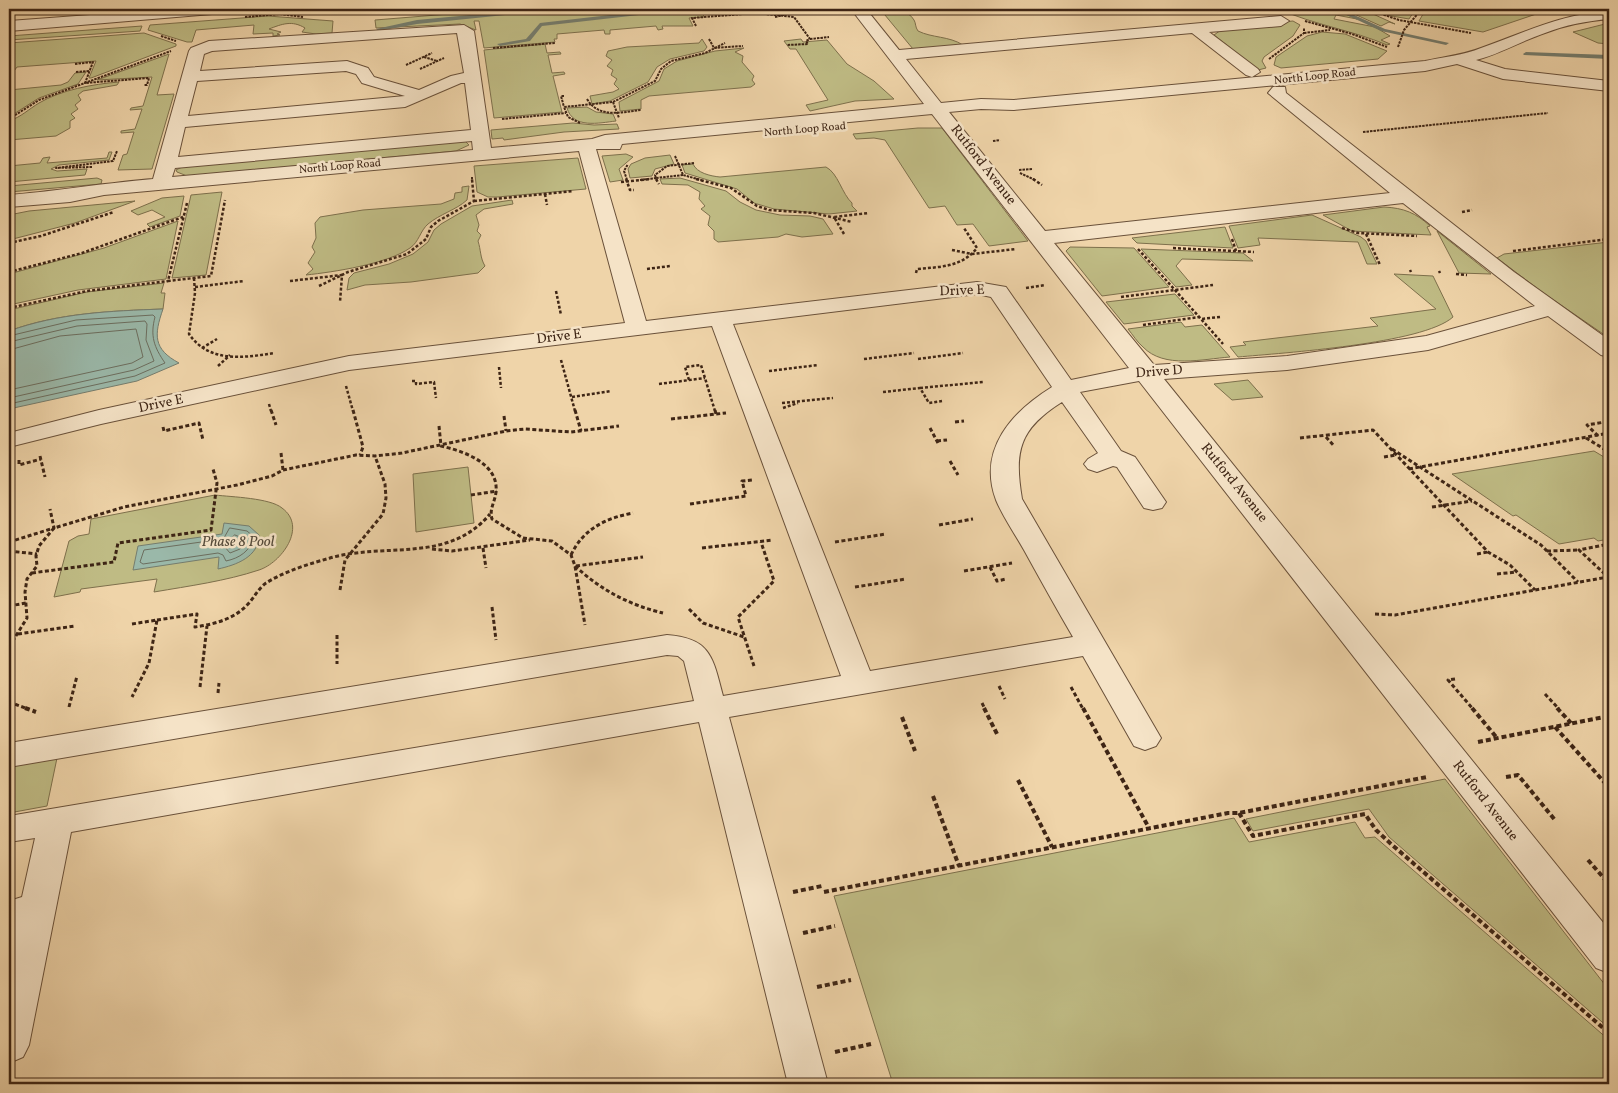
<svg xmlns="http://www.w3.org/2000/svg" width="1618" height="1093" viewBox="0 0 1618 1093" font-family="Vollkorn,serif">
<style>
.green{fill:#bfbb84;stroke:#7e704c}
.water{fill:#9ab8a9;stroke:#757d6e}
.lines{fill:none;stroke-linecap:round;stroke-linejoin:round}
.shore{stroke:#6c6e5f;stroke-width:1}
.stream{fill:#757d6e;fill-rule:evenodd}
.minor-casing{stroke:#6a513a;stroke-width:2}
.path-far3{stroke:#3e2515;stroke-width:2;stroke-dasharray:2.5 1;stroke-linecap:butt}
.path-far2{stroke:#3e2515;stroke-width:2.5;stroke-dasharray:3 2;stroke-linecap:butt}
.path-far1{stroke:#3e2515;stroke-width:3;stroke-dasharray:4 2.5;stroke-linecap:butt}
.path{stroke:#3e2515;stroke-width:4;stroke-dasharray:5 3;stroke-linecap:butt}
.minor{fill:#f5e3c7;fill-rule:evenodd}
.labels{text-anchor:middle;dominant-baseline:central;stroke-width:5;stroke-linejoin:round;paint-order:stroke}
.far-street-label{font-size:11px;fill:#3e2515;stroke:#f5e3c7}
.street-label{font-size:14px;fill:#3e2515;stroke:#f5e3c7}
.water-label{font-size:15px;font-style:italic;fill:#554a3a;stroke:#f5e3c7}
</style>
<rect width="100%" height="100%" fill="#efd4a9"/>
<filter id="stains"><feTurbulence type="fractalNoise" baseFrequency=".004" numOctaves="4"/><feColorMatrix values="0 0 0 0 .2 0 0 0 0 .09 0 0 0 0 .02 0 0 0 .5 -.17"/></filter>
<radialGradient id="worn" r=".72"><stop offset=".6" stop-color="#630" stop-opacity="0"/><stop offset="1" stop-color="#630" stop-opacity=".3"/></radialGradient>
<g class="green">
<path d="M511,9H766L703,14L704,17L689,18L693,26H662L663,29L658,30L656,26L610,30V34H605L604,30L557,34V39H554L555,42L484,48L479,21H474L476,30L460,24L376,28L375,20Z"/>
<path d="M880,9C891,9 908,9 914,20C916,23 915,27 918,31C932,38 949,36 963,45L913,49Z"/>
<path d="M1279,9H1333L1357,19L1336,15L1334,19L1375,27L1390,36L1381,40L1390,44L1387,45C1352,30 1314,25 1279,9Z"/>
<path d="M1343,9H1362L1395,24L1389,22L1381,26Z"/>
<path d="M1375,9H1407L1413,13L1409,19L1386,15Z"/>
<path d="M1426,9H1551L1483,32L1419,21Z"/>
<path d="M268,16L333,21L332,33L316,34L302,32L305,28C292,20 282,24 269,29L281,32L277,34L280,35L273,36V33L253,34L254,25L196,30L192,42H187L148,30L150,25Z"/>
<path d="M1293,21L1300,25L1293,36L1264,57L1262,61L1266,68L1258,70L1214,35L1221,30L1285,24L1283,22Z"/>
<path d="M1609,23V44L1598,43L1573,32Z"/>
<path d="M142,26L140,31L9,40V36Z"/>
<path d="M1322,32L1345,34L1387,51L1378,59L1281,68L1274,65L1276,57L1307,36Z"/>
<path d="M144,33L176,44V46L91,78H89L96,61L17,67L14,71L9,72V43Z"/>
<path d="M702,39L707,47L704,51L670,59L657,67L648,82L610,101L592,104L590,96L613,92L619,89L614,84L617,79L611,75L613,70L607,66L612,60L606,56L608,51L627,47L699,43Z"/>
<path d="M801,39L803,42L827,40L847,64L874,81L894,99L855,101L810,111L806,105L828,100L796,49H790L784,41Z"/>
<path d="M545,44L547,53L560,52L561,54L548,55L552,73L564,72L565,74L553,76L562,112L494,118L484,50Z"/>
<path d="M744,48L735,52L743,56L742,62L754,76L752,80L755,84L751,87L649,96L641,100V109L620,111L619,102L659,81L664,69L677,61L715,51Z"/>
<path d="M169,54L157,95L174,94L152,169L118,170L123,155L127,154L134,132L121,133V131L135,129L142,109L130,110L131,108L143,106L152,77L97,80Z"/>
<path d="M86,72L78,84L39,98L9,117V90L61,85L68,82L75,73Z"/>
<path d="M119,82L117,85L83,91L78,95L81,100L75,105L78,109L71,114L75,118L70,121V128L56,136L9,140V121C21,117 29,109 39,103C61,90 93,84 119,82Z"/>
<path d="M587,107L596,112L613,114L616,121C599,123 573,129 567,108Z"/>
<path d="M573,123L594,125L617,124L619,129L564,132L504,140L503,138L492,139L491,130Z"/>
<path d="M918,128H942L1028,241L989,246L973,224L957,225L945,206L929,208L885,140L874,138L856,139L853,134Z"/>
<path d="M465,141L469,145L456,151L187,176L177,172L176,170L182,167Z"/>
<path d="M109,152H112L109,160L59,165L51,169L57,171L87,169L85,175L9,182V166L40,163L43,158L50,157L47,163L107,158Z"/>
<path d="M626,154L633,157L619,169L623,180L610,182L602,156Z"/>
<path d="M670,155L674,164L655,169L652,176L630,178L628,169L631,164L645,158Z"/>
<path d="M578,158L586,189L497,197H488L477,192L474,166Z"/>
<path d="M693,164C697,173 710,176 720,177L826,167C838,173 842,194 852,203V206L857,211L829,214L774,209L754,203L737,189L685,173L682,165Z"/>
<path d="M97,178L102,180L101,184L9,192V186Z"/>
<path d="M680,178L726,191L740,202L756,210L780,215L810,216L823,219L833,234L802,237L786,234L778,237L718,242L714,239V231L708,225L710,216L701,209L705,206L699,199L700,192L688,185L662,184L660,179Z"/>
<path d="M469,186L467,200C456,210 440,214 428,224C420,231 419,242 410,248C387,264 334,272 306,275L313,269L308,263L315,252L312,247L316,238L315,223L320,217L363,210L441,204L454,199L455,193L462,192V187Z"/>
<path d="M222,192L206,275L172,278L191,195Z"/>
<path d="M184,196L180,216L150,227L147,224L165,217L152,210L138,215L131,211L162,198Z"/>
<path d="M512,200L513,204L484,209L476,215L479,225L477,231L481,235L478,241C481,250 480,258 485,266L478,273L411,282L365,285L347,290L349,278L354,273L389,264L413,254L428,242L434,230L441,224L472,206Z"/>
<path d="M135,201L75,223L9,240V215L29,211Z"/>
<path d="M1384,207C1404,208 1416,213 1430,226L1427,227L1431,235L1352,231L1323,215Z"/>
<path d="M1312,215L1361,237L1366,241L1377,264H1367L1358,242L1258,238L1260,245L1238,248L1229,226Z"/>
<path d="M178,221L166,279L78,290L9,305V274L104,248Z"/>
<path d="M1225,227L1233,248L1137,243L1132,238Z"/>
<path d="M1437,231L1491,274L1459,273Z"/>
<path d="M1609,242V338L1542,292L1497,258L1504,254Z"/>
<path d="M1070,247L1134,248L1169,287L1102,296L1066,251Z"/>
<path d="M1141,249L1243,253L1253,261L1182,259L1176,266L1192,285L1176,287Z"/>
<path d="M1394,274L1433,276L1453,317C1423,344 1282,353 1238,357L1230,347L1246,345L1243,342L1378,326L1370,318L1436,309Z"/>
<path d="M164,283L161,293H165L163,309C110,311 58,313 9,331V310L87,292Z"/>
<path d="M1175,294L1194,315L1124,324L1106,302Z"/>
<path d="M1181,322L1185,327L1202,325L1230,357C1203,359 1164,369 1143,347C1137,342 1133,335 1128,329Z"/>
<path d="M1248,380L1263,397L1232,400L1214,384Z"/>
<path d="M1594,451L1609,460V539L1598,541L1594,538L1559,544L1516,515L1513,516L1452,474Z"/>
<path d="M468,467L474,523L416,532L413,474Z"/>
<path d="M215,495C232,497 270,498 282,508C308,527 281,563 259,570C226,581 189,586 154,592L157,579L81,589L80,592L54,597L69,541L78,536L89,534L91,519Z"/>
<path d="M57,758L47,806L9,813V767Z"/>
<path d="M1445,779L1609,990V1028L1389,837L1369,809L1253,831L1246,819Z"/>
<path d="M1234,818L1249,842L1355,822L1365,838L1375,837L1609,1040V1078L1585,1084H893L834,896Z"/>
</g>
<g class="water">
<path d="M163,309C154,335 153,349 179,363L137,381L9,409V331C59,313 110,311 163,309Z"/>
<path d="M224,523L249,526L259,535C259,557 236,565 218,569L219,557L133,570L138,546L222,534Z"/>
</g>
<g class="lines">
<g class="shore">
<path d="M9,336L76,320L153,315L155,317C150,336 154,347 165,363L135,376L9,404"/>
<path d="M9,342L77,326L145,321L147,324L146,340L154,361L134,370L9,398"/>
<path d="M9,350L60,336L136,329L143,357L132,363L9,390"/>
<path d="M230,528L247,531L254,537C250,551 240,558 226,561L223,555L218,553L143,564L140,562L144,550L223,539Z"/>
<path d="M235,535L247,540L240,549L230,553L224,546Z"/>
</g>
<g class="stream">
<path d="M663,9H677L674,11L542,26L530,41L500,46L497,44L526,39L540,23Z"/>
<path d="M1334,9H1341L1385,29L1449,43L1446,45L1381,31Z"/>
<path d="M513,11L515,12V14L417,24L379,31L376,29L417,20Z"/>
<path d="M1526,52L1609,55V59L1524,55L1523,54Z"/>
</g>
<g class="minor-casing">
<g id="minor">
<path d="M171,9H231L224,13L9,31V21Z"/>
<path d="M320,9H374L367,13H327L322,12Z"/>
<path d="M851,9H866L899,50L1281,16L1289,21L1281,26L1209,32L1258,69L1260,72L1252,77L1246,75L1192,33L906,59L941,103L981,99L1014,100L1425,61C1443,57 1464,55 1481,48C1526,32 1561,14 1609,11V19C1587,21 1565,25 1545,33C1521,41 1500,54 1476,60L1505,69L1609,81V91L1503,79L1457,64L1425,71L1014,110L981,109L949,112L1045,231L1390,193L1268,93L1273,87H1285L1286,93L1514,272L1609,340V357L1601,355L1548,316L1428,350L1287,370L1164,379L1609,930V973L1596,968L1139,381L1080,392L1121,451L1135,457L1166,502L1162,508L1153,510L1144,508L1117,467L1113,466L1097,472L1088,469L1084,464L1088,459L1098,453L1062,402C1019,429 1014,451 1022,499L1161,738L1156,746L1145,750L1134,746L1083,656L729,717L828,1084H788L699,722L71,832L29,1045L23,1057L9,1063V957L15,929L9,931V901L22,897L35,838L9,842V816L694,701L684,661L678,656L667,655L9,767V743L667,635C711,638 713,658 723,696L841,676L712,326L349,370L101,424L9,447V433L99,410L349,356L625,323L579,151L104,195L70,202L9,207V195C57,191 104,183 153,179L189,51L191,48L209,41L464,25L474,31L491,148L592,139L605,135L924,104ZM457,33L464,73L451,76L419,90L374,77L368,68L347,61L200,71L204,54L212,51ZM346,71L356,74L362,83L405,96L188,116L197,81ZM461,83H465L471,130L178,157L185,127L405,107ZM932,114L1129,368L1071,380L1006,287L977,282L646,321L596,149H620L622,144ZM472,141L473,150L172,177L175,168ZM1403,203L1535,306L1426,336L1287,356L1154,365L1054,243ZM977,294L991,297L1052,387C1013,411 977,449 996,500C1003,517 1015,534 1024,550C1040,579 1056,608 1073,637L870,671L733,324Z"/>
</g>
</g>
<g class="path-far3">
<path d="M1367,9L1399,20L1471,33"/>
<path d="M474,10L496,9"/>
<path d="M245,17L280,14L303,17"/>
<path d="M775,17L808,9"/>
<path d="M1305,21L1352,34L1387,47"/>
<path d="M696,26L692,18L756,13L794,17L810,39L806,41L808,44L787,45"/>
<path d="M1304,33L1330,30"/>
<path d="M161,36L176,41"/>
<path d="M709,39L714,48L743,46"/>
<path d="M810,39L829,37"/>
<path d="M1398,47L1404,30L1420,11L1415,9"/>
<path d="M493,48L555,43"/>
<path d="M424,57L437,61"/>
<path d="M1269,59L1304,33V28"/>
<path d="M75,64L93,62L85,83L149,78L147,85H144"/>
<path d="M406,65L432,53"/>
<path d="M420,69L444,58"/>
<path d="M76,72L89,71"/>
<path d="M564,96H561L564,107"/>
<path d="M587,99C599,119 622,112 641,110"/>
<path d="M613,102L619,118"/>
<path d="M9,119L39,100L171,51"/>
<path d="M502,119L566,113"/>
<path d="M580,123L568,117L564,107L613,102L655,81L661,69L671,61L705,53L725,43"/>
<path d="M1363,132L1548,113"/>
<path d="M993,141L1000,140"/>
<path d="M675,156L683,175L701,180"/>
<path d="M92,167L56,168L113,161L117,151"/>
<path d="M1019,170L1033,169"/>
<path d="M1020,173L1035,180"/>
<path d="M683,175L656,178L655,175L667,166L694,163"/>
<path d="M472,177V180"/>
<path d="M627,180L624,171L628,164"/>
<path d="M640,180L656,178L657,180"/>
</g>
<g class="path-far2">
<path d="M626,179L630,190H634"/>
<path d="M656,179L659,184"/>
<path d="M696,179L731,188L757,206L769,210L814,213L852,222"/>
<path d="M1033,179L1042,185"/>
<path d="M621,182L651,179"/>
<path d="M1605,193L1609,194"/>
<path d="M545,194L547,205"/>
<path d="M474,201L573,191"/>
<path d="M187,203L168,281L211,276L225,200"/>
<path d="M1462,212L1472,210"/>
<path d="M1342,228L1358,233L1417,236"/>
<path d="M844,234L834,217L869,213"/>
<path d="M1366,234L1380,265"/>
<path d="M1232,239L1236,251"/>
<path d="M9,243L41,236L114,212"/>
<path d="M1173,248L1254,252"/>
<path d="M1138,249L1201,319"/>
<path d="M952,250L972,254L1016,249"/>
<path d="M1513,251L1609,239"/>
<path d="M647,269L670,266"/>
<path d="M1410,270L1411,272"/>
<path d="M1439,271L1440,273"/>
<path d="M9,272L82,253L183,217"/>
<path d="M916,273L917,269C940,267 962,267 977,248L964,228"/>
<path d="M1456,274L1467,275"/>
<path d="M194,278L195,293L189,334C209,363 243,358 274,353"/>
<path d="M290,281L342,275L340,302"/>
<path d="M319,286L348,272L407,254L426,239L431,227L438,221L474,201L472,179"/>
<path d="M195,287L244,281"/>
<path d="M1026,288L1045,285"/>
<path d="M556,291L561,315"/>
<path d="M1121,297L1213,285"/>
<path d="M9,308L87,291L168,281"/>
<path d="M1220,317L1201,319L1223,344"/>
<path d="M1143,325L1199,317"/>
<path d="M202,348L217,339"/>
<path d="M864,359L914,353"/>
<path d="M918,359L963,353"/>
<path d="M561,360L575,411"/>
<path d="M218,366L230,355"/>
<path d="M499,367L501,388"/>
<path d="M769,371L818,365"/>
<path d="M689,380L685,367L701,365L715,411"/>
<path d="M412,381H416V384L434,382L436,398"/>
<path d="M659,384L705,378"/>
<path d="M346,386L353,411"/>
<path d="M920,388L983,382"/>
<path d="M883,392L920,388L929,403L942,401"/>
<path d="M572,397L611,391"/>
<path d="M782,403L833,398"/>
<path d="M269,404L271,411"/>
<path d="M783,408L798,403"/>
</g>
<g class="path-far1">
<path d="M271,410L276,425"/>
<path d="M353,410L363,447L360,455"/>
<path d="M575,410L581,431"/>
<path d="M715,410L716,414"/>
<path d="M504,416L506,431"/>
<path d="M671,419L726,413"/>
<path d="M955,422L964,421"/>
<path d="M439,426L441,446C463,451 499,463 496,492C495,502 489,509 492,519L523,538L552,541L571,555L575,566L585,625"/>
<path d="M163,427L164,431L199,423L203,440"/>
<path d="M930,428L938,443"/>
<path d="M1598,436L1587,425L1605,422"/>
<path d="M1326,437L1334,446"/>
<path d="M1300,438L1373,430L1488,552L1510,565L1535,590"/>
<path d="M1586,438L1609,452"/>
<path d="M937,441L947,440"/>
<path d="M1392,449L1541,545L1578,582"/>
<path d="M281,453L283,470"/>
<path d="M40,456L45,477"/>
<path d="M1384,457L1396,455"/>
<path d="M19,460V465L41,459"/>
<path d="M950,461L958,475"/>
<path d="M1409,469L1609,433"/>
<path d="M471,495L497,491"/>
<path d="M690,504L746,496L742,481L752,480"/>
<path d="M1432,507L1472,501"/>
<path d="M939,525L973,519"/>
<path d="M9,542L54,528L50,509"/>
<path d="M835,542L886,534"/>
<path d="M483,548L486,568"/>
<path d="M702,548L773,540"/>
<path d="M432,549L452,551L530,540"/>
<path d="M9,551L37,554"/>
<path d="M1547,551L1579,550"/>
<path d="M1477,554L1488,552"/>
<path d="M571,555C583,529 606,518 633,513"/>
<path d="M575,566C601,590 629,605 663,613"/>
<path d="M576,566L643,557"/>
<path d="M990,567L997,581L1006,579"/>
<path d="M964,571L1012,563"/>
<path d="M32,573L114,562L118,543L211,530L217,483L213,469"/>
<path d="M1497,574L1516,572"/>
<path d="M855,587L906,579"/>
<path d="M340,590L345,560L383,514L386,498L385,484L375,456"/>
<path d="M9,606L26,603"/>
<path d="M492,607L496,640"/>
<path d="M689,609L703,623L744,637"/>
<path d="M1375,614L1395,615L1608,577L1579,550L1609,544"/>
<path d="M157,620L197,614L195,627C215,624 235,619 249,603C255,596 259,588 266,583C285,571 309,564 330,558C386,542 448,564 490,514"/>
<path d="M132,624L157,620L149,663L132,697"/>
<path d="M18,634L75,626"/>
<path d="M337,635V664"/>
<path d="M9,647L27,618L25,592L27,579L37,566L36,556L39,546L54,528L124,507L237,485L272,476L283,470L356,455L375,456L402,453L506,431L525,429L571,432L619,426"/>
<path d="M754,666L738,617L774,581L761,542"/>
<path d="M1455,679L1448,680L1473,709"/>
<path d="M999,686L1005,699"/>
<path d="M200,687L207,626"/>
<path d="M1071,687L1083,709"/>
<path d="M218,693L219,683"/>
<path d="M1545,694L1559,709"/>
<path d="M9,702L28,709"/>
<path d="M982,703L985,709"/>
<path d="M69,707L77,676"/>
</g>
<g class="path">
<path d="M25,708L36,712"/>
<path d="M984,708L998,736"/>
<path d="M1083,708L1149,828"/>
<path d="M1472,708L1497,738"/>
<path d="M1557,708L1571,723"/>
<path d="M902,717L915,751"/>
<path d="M1555,727L1605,783"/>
<path d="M1478,742L1609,716"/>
<path d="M1506,777L1518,775L1555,820"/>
<path d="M1018,780L1052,847"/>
<path d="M933,796L959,866"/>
<path d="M1239,813L1253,836L1365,814L1376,830L1390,843L1609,1033"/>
<path d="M1588,860L1609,884"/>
<path d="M793,892L822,886"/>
<path d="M824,892L1228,813H1239L1427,777"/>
<path d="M803,933L835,926"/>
<path d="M817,987L851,980"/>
<path d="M835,1052L871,1044"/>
</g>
<use href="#minor" class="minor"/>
</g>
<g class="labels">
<g class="far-street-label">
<text transform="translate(1315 77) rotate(-6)">North Loop Road</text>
<text transform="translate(805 130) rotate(-5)">North Loop Road</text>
<text transform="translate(340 167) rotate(-5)">North Loop Road</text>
</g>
<g class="street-label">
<text transform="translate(983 165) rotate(52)">Rutford Avenue</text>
<text transform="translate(962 291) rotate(-2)">Drive E</text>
<text transform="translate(559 337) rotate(-7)">Drive E</text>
<text transform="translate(1159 372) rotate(-4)">Drive D</text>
<text transform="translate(161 404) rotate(-12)">Drive E</text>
<text transform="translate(1234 483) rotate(51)">Rutford Avenue</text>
<text transform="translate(1485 801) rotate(52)">Rutford Avenue</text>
</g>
<g class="water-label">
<text x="238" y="542">Phase 8 Pool</text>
</g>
</g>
<rect width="1618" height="1093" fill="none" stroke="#efd4a9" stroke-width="30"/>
<rect x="10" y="10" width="1598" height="1073" fill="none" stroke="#3e2515" stroke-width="2.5"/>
<rect x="15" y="15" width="1588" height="1063" fill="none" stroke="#3e2515"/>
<rect width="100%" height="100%" filter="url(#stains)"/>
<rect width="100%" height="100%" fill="url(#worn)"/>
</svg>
